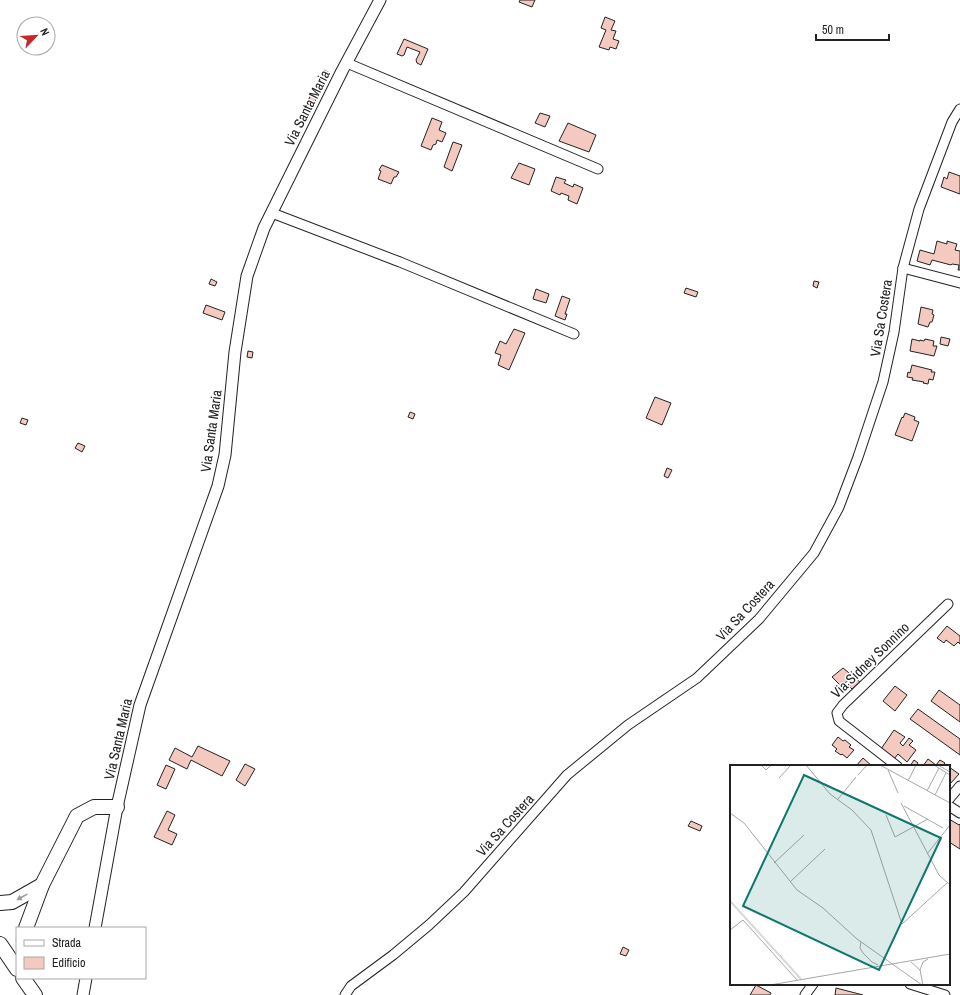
<svg xmlns="http://www.w3.org/2000/svg" width="960" height="995" viewBox="0 0 960 995" font-family="'Archivo Narrow',sans-serif">
<style>
.building{fill:#f3c9c0;stroke:#222}
.lines{fill:none;stroke-linecap:round;stroke-linejoin:round}
.minor-casing{stroke:#222;stroke-width:11}
.tertiary-casing{stroke:#222;stroke-width:13}
.primary-casing{stroke:#222;stroke-width:16}
.minor{stroke:#fff;stroke-width:9}
.tertiary{stroke:#fff;stroke-width:11}
.primary{stroke:#fff;stroke-width:14}
.oneway{fill:#9c9c9c}
.labels{text-anchor:middle;dominant-baseline:central;stroke-width:3;stroke-linejoin:round;paint-order:stroke}
.street-label{font-size:14px;fill:#222;stroke:#fff}
.inset-river{fill:none;stroke:#d9d9d9;stroke-width:2}
.inset-road{fill:none;stroke:#a7a7a7;stroke-width:1}
.view{fill:#0f766e;fill-opacity:0.15;stroke:#0f766e;stroke-width:2}
.inset-edge{fill:none;stroke:#222;stroke-width:2}
</style>
<rect width="100%" height="100%" fill="#fff"/>
<g class="building">
<path d="M520,0H535L532,7L519,2Z"/>
<path d="M605,17L615,21L611,30L616,31L613,39L619,41L616,49L610,47L609,50L599,47L606,30L601,28Z"/>
<path d="M404,39L428,49L421,65L417,63L416,60L420,52L407,47L404,55L402,56L397,54Z"/>
<path d="M324,70L330,73L328,77L322,74Z"/>
<path d="M313,90L319,92L314,104L308,101Z"/>
<path d="M540,113L550,116L545,127L535,123Z"/>
<path d="M432,118L442,122L439,130L446,133L442,142L437,140L436,144L433,145L431,150L421,146Z"/>
<path d="M568,123L596,135L589,152L559,141Z"/>
<path d="M453,142L462,145L452,171L444,167Z"/>
<path d="M519,163L535,169L529,185L511,178Z"/>
<path d="M382,165L399,172L396,177H394L391,184L378,179L381,171L379,170Z"/>
<path d="M949,172L960,176V194L941,187L944,177L947,179Z"/>
<path d="M556,177L566,180L564,183L573,187L574,184L583,188L577,204L568,200L569,196L561,193L560,195L551,191Z"/>
<path d="M937,241L947,244V241L957,244L955,250L960,251V270H958L959,265L952,264L951,265L932,260L930,265L917,261L920,250L934,254Z"/>
<path d="M211,279L217,282L215,286L209,284Z"/>
<path d="M814,281L819,282L817,288L813,286Z"/>
<path d="M686,288L698,292L696,297L684,293Z"/>
<path d="M536,289L549,294L546,303L533,299Z"/>
<path d="M562,296L570,299L565,314H567L565,320L555,316Z"/>
<path d="M206,305L225,312L222,320L203,313Z"/>
<path d="M921,307L933,310L932,314L934,315L932,322H930L928,327L918,324Z"/>
<path d="M514,329L525,333L509,370L498,365L501,355L495,353L500,341L506,344Z"/>
<path d="M941,337L950,339L948,346L940,344Z"/>
<path d="M912,339L920,341V340L924,341L925,339L934,341L933,346H937L934,356L910,351Z"/>
<path d="M248,351L253,352L252,358L247,357Z"/>
<path d="M912,365L932,370L931,372H935L933,380L929,379L928,384L923,383L924,382L912,380L913,378L907,377L908,372L910,373Z"/>
<path d="M655,397L671,403L662,425L646,418Z"/>
<path d="M410,412L415,414L413,419L408,417Z"/>
<path d="M905,413L915,417L914,420L919,422L912,441L895,435L902,417L903,418Z"/>
<path d="M22,418L28,420L26,425L20,423Z"/>
<path d="M78,443L85,446L82,452L75,448Z"/>
<path d="M667,468L672,470L668,478L664,476Z"/>
<path d="M947,626L960,636V644L958,642L954,646L946,640L944,643L937,638Z"/>
<path d="M843,668L860,682L852,689L848,685L852,682L850,679L841,686L832,677Z"/>
<path d="M895,686L907,695L895,711L883,701Z"/>
<path d="M939,690L960,705V722L931,701Z"/>
<path d="M918,709L960,739V755L910,719Z"/>
<path d="M894,730L905,737L900,743L903,746L909,738L913,741L909,745L916,750L907,762L898,754L894,759L881,749Z"/>
<path d="M838,737L843,741L845,740L851,745L849,747L854,750L847,758L842,754L841,755L835,751L837,749L832,745Z"/>
<path d="M198,746L230,761L222,776L191,760L187,769L169,760L175,748L192,757Z"/>
<path d="M863,758L872,766H856Z"/>
<path d="M928,759L936,765L940,760L945,763L943,766H923Z"/>
<path d="M914,760L918,763L916,766H910Z"/>
<path d="M245,764L255,769L245,786L236,780Z"/>
<path d="M166,765L175,769L166,789L157,785Z"/>
<path d="M949,767L959,774L950,784L949,783Z"/>
<path d="M167,811L175,815L168,830L177,834L172,845L154,837Z"/>
<path d="M949,819L959,825L960,824V849L949,842L950,838L949,837Z"/>
<path d="M691,821L702,826L700,831L688,826Z"/>
<path d="M623,947L629,950L626,956L620,954Z"/>
<path d="M756,985L771,993L770,995H750Z"/>
<path d="M836,988L863,995H835Z"/>
</g>
<g class="lines">
<g class="minor-casing">
<g id="minor">
<path d="M347,63L598,169"/>
<path d="M272,213L400,262L574,334"/>
<path d="M903,268L960,283"/>
<path d="M897,766L839,721L837,713L843,705L948,604"/>
<path d="M949,799L960,786"/>
<path d="M949,806L960,813"/>
<path d="M910,984L945,995"/>
<path d="M345,995L351,986L393,955L429,925L464,892L567,775L628,725L697,678L759,619L814,553L839,507L858,457L883,382L894,332L903,268L919,209L952,122L960,109"/>
<path d="M805,995L813,984"/>
</g>
</g>
<g class="tertiary-casing">
<g id="tertiary">
<path d="M95,928L117,807L140,705L218,486L225,455L235,352L247,276L264,228L342,71L380,0"/>
<path d="M83,995L86,978"/>
</g>
</g>
<g class="primary-casing">
<g id="primary">
<path d="M0,903L12,902L42,885"/>
<path d="M26,928L42,885L77,816L94,807H117"/>
<path d="M0,944L17,969"/>
<path d="M23,978L35,995"/>
</g>
</g>
<use href="#minor" class="minor"/>
<use href="#tertiary" class="tertiary"/>
<use href="#primary" class="primary"/>
</g>
<defs><path id="oneway-solid" d="M-6-.8H1V-3.2L6.5 0L1 3.2V.8H-6Z"/></defs>
<use class="oneway" href="#oneway-solid" transform="translate(22 897) rotate(151)"/>
<g class="labels">
<g class="street-label">
<text transform="translate(307 108) rotate(-63)">Via Santa Maria</text>
<text transform="translate(881 318) rotate(-81)">Via Sa Costera</text>
<text transform="translate(211 431) rotate(-82)">Via Santa Maria</text>
<text transform="translate(745 610) rotate(-47)">Via Sa Costera</text>
<text transform="translate(870 660) rotate(-44)">Via Sidney Sonnino</text>
<text transform="translate(118 739) rotate(-77)">Via Santa Maria</text>
<text transform="translate(505 825) rotate(-48)">Via Sa Costera</text>
</g>
</g>
<g transform="translate(730 765)">
<rect width="220" height="220" fill="#fff"/>
<path class="inset-river" d="M0,136L71,214"/>
<path class="inset-road" d="M31,0L36,5L41,0M76,0L100,29L122,45L141,65L172,159L217,118M150,0L220,38M204,0L220,10M208,0L220,7M158,5L168,28M128,10L137,0M49,13L61,0M178,16L186,0M197,26L209,3M205,30L216,8M108,34L126,12M171,38L209,110L220,120M174,41L213,63M0,48L14,58L67,125L93,143L127,174L192,220M156,50L165,72L198,54M197,89L220,60M44,98L74,70M60,117L95,84M0,165L13,155L67,215M131,177L130,183L133,188L142,197L148,200M181,197L190,205L193,220M190,205L193,197L198,194M40,220L220,189"/>
<path class="view" d="M74,10L211,73L149,205L13,141Z"/>
<rect width="220" height="220" class="inset-edge"/>
</g>
<rect x="16" y="927" width="130" height="52" fill="#ffffff" stroke="#a7a7a7"/>
<rect x="24" y="940" width="20" height="6" fill="#ffffff" stroke="#a7a7a7"/>
<text x="52" y="947" font-size="12" fill="#222222">Strada</text>
<rect x="24" y="957" width="20" height="12" fill="#f3c9c0" stroke="#a7a7a7"/>
<text x="52" y="967" font-size="12" fill="#222222">Edificio</text>
<g transform="translate(36 36) rotate(65)"><circle r="19" fill="#ffffff" stroke="#a7a7a7"/>
<path d="M0-3L7 15L0 10L-7 15Z" fill="#c62828"/>
<text y="-6" font-size="11" font-weight="bold" text-anchor="middle" fill="#222222">N</text>
</g>
<path d="M816 34v6h73v-6" fill="none" stroke="#222222" stroke-width="2"/>
<text x="822" y="34" font-size="12" fill="#222222" stroke="#ffffff" stroke-width="3" paint-order="stroke">50 m</text>
</svg>
